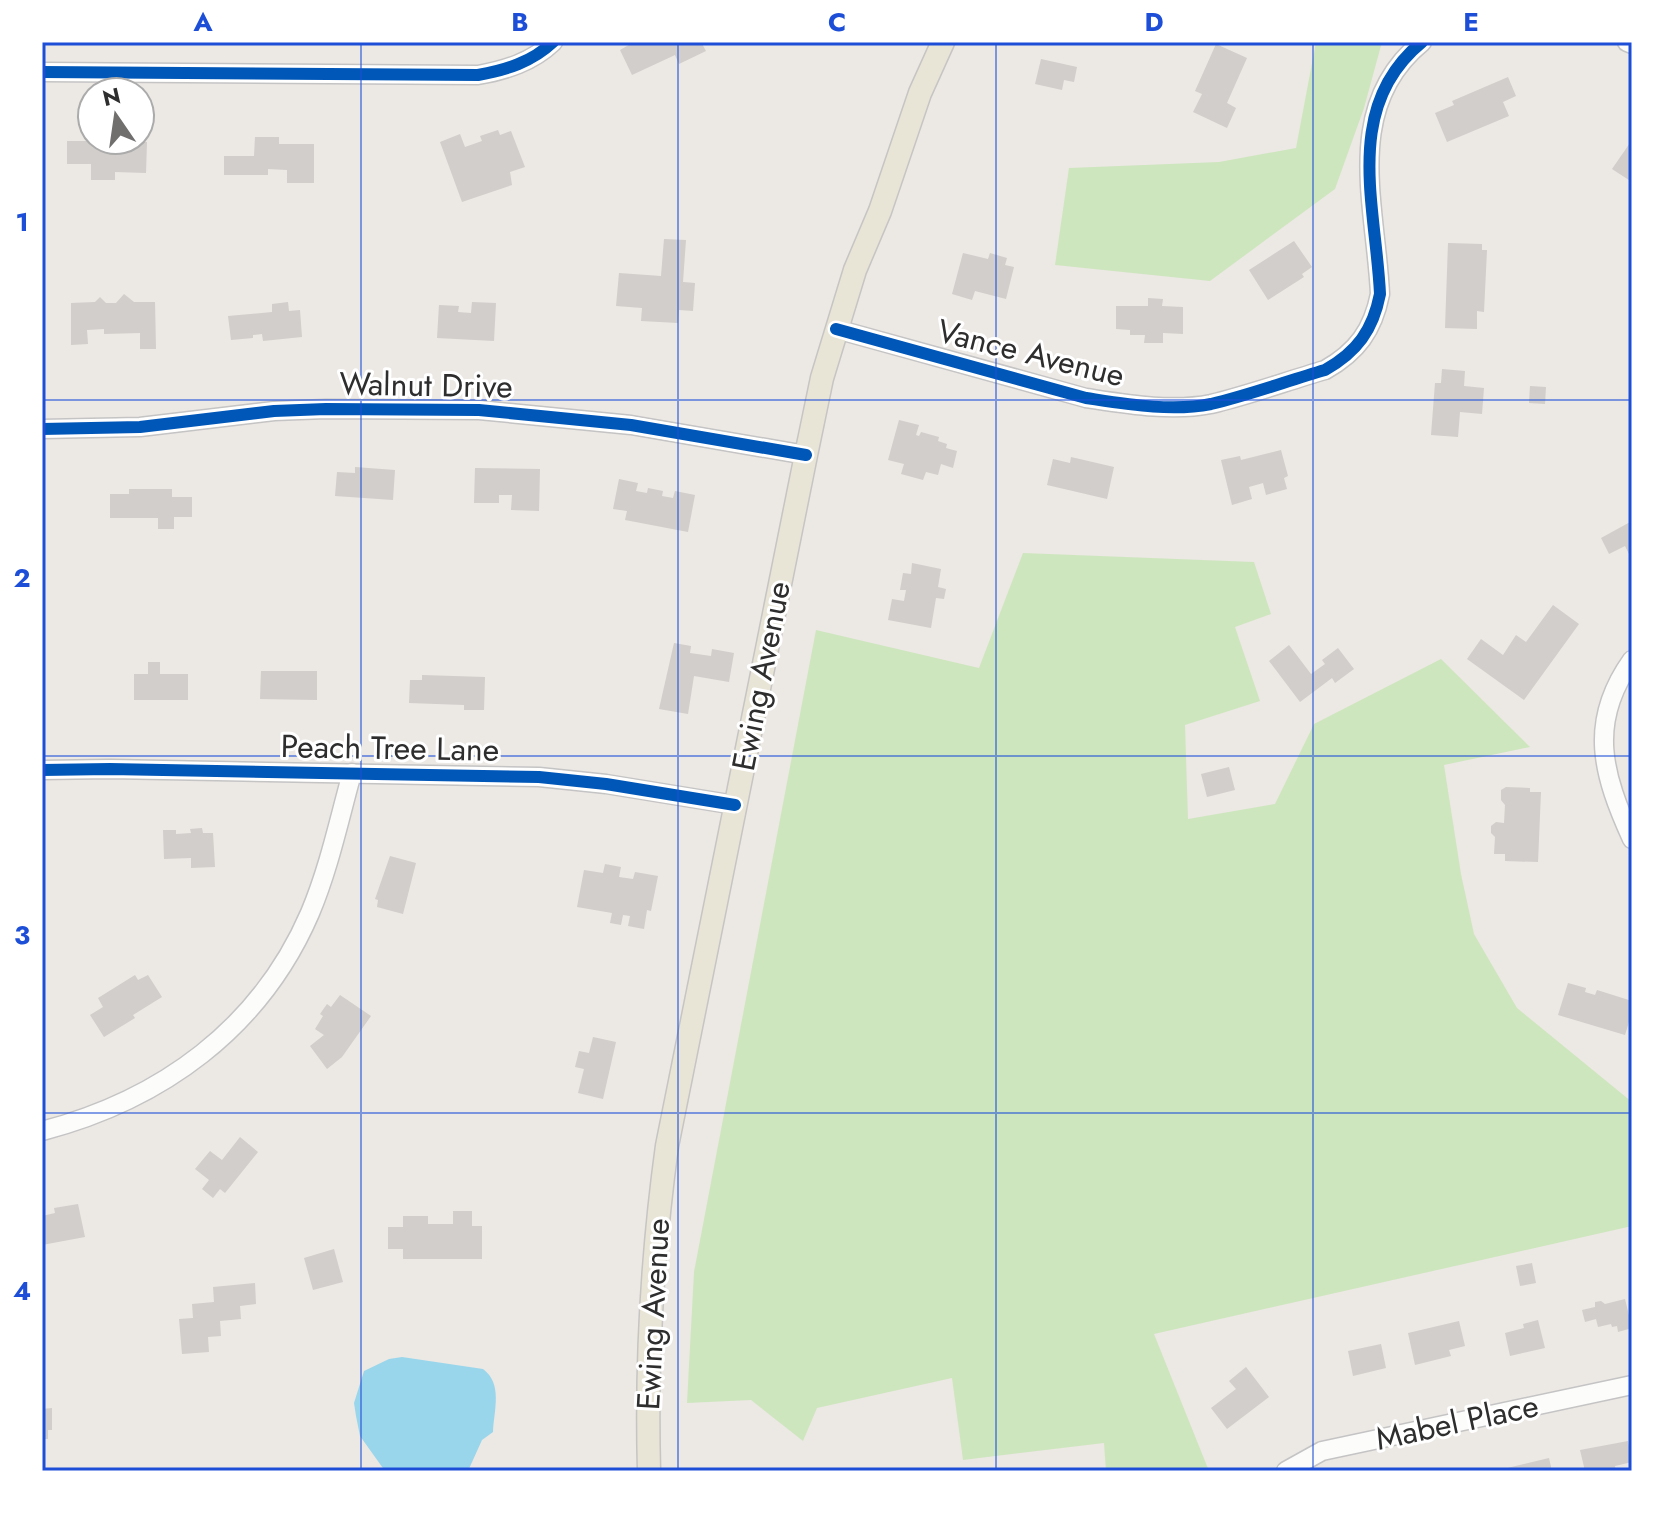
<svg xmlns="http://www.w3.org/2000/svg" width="1674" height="1513" viewBox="0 0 1674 1513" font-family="Jost,sans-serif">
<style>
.green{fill:#cee6be}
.water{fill:#99d6ec}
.building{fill:#d1cecb}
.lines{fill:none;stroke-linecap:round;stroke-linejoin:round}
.minor-casing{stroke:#c5c4c5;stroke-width:21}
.major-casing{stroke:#c6c5c4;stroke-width:25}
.minor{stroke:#fcfcfb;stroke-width:18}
.major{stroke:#e8e4d6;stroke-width:22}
.cycleway-casing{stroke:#fff;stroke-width:17}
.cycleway{stroke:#0057b8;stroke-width:12}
.grid{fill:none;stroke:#1d4ed8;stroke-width:2;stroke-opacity:0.55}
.labels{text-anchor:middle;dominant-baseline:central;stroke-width:6;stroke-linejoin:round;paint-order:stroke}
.street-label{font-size:32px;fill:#2e2e2e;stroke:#fff}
.neatline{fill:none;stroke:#1d4ed8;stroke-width:3}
.grid-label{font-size:26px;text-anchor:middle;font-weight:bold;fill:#1d4ed8}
</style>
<rect width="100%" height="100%" fill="#ece8e4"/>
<g class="green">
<path d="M1316,42H1382L1364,108L1335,189L1210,281L1055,265L1069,168L1219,162L1296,148Z"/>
<path d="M1023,553L1254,562L1271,614L1235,627L1260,701L1185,725L1188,819L1275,804L1314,724L1441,659L1530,747L1444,765L1461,874L1474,934L1517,1008L1632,1102V1226L1154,1334L1209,1471H1106L1104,1443L963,1460L952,1378L817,1408L803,1441L751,1400L687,1403L694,1272L816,630L979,668Z"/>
</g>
<path class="water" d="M402,1357L483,1369C503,1384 494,1410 493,1432L482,1440L468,1471H385L360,1436L356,1416L354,1403L364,1371L389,1359Z"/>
<g class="building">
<path d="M634,42H701L706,51L679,64L675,55L632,75L620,50Z"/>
<path d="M1216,44L1247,58L1227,103L1236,108L1227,128L1193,112L1202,94L1195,91Z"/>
<path d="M1041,59L1077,67L1074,82L1064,80L1062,90L1035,84Z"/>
<path d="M1508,77L1516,96L1503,102L1509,116L1447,142L1435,113L1454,105L1452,101Z"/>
<path d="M498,130L500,135L511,131L525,167L510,172L512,185L462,202L440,142L460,134L465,147L482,141L480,136Z"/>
<path d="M88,135H92V140L147,142L146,173L115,172V180H91V164H67V141H88Z"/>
<path d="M255,137H279V144H314V183H287V170L268,169V175H224V156H254Z"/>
<path d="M1632,140V182L1612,169Z"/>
<path d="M664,239L686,240L683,282L695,283L693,311L679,310L678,323L641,321L642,308L616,306L619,273L661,276Z"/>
<path d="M1294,241L1312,267L1302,274L1304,277L1268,300L1249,270Z"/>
<path d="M1448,243L1482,244V250H1487L1484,312L1477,311V329L1445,328Z"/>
<path d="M963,253L988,259L990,253L1007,258L1005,265L1014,267L1006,299L975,291L972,300L952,294Z"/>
<path d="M124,294L134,302H155L156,349H140V333L104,334V329L87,330L88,344L71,345V303L95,302L100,297L106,303H116Z"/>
<path d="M1148,298L1163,299L1162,306L1183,307V334L1163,333V343H1144L1145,335H1130V330L1116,329V306H1148Z"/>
<path d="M288,302L289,311L300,310L302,337L263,341L262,334L253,335V338L231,340L228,316L272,312V304Z"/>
<path d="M472,302L496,303L494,341L437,338L439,305L459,306L458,312L471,313Z"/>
<path d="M1442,369L1465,371L1464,386L1484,388L1482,414L1460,412L1458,437L1431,435L1435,383H1441Z"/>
<path d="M1530,386L1546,387L1545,404L1529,403Z"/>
<path d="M899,420L919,425L916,435L919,436L921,432L939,437L938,441L947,444L946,448L957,451L953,468L941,464L938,475L926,472L923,480L901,474L904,464L888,460Z"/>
<path d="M1281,450L1288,476L1284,478L1287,489L1266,495L1263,483L1249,487L1252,499L1232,505L1221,460L1240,456L1241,460Z"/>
<path d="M1071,457L1114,467L1107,499L1047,485L1053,459L1070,463Z"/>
<path d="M355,467L395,470L393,500L335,496L337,472L355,473Z"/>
<path d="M475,468L540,469L539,511L511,510L512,495H499V503H474Z"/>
<path d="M619,479L638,483L636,491L647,493L648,488L663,491L662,496L673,498L675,491L695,495L688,532L625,520L627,511L613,509Z"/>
<path d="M129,489H172V497H192V517H174V529H158V518H110V494H129Z"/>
<path d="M1632,521V560L1625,546L1609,554L1601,538Z"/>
<path d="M912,563L941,569L938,587L946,589L944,599L936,598L931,628L888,620L892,599L904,601L906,590H900L903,573L911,574Z"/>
<path d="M1553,605L1579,624L1524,700L1467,659L1481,639L1503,655L1516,635L1526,642Z"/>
<path d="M674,643L691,646L690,653L711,656L712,649L734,653L729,682L694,676L688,714L659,709Z"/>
<path d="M1289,645L1311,674L1325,664L1322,660L1338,648L1354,669L1335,683L1332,678L1300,702L1269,661Z"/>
<path d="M148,662H160V674H188V700H134V674H148Z"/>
<path d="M261,671H317V700L260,699Z"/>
<path d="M422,675L485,677L484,710H464V705L409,703L410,680H422Z"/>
<path d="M1229,767L1235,790L1207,797L1201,774Z"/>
<path d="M1506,787L1530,788V792H1541L1538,862L1505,861V854H1494L1495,837L1491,833V826L1496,822L1504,823L1505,805L1501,800V790Z"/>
<path d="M202,828L203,833H213L215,867L191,868V858L164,859L163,830H176V834L191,833L190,829Z"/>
<path d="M390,856L416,863L403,914L377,907L378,900L375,899Z"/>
<path d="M605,864L621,867L619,877L633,879L635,872L658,876L651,911L647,910L644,929L628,926L630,916L623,915L621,925L610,923L612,913L577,907L584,870L603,873Z"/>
<path d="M135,975L138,980L148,975L162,997L133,1015L135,1018L104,1037L90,1015L103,1007L98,998Z"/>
<path d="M1568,983L1586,988L1585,992L1595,995L1597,990L1632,1001V1012L1625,1035L1558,1015Z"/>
<path d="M340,995L371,1016L342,1057L327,1069L310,1046L324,1035L315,1029L323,1016L320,1014L327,1004L331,1007Z"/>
<path d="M593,1037L616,1042L603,1099L578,1093L584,1069L575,1067L579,1051L589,1053Z"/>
<path d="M240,1137L258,1152L225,1193L220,1189L213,1198L202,1189L209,1180L195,1169L210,1151L222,1160Z"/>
<path d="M78,1204L85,1237L42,1245V1216L55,1213L54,1208Z"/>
<path d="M453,1211H472V1226H482V1259H403V1249H388V1227H403V1216H428V1224H453Z"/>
<path d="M334,1249L343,1282L313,1290L304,1258Z"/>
<path d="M1532,1263L1536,1283L1520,1286L1516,1266Z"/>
<path d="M255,1283L256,1304L240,1306L241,1319L220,1321L221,1336L208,1337L209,1352L182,1354L179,1319L193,1318L192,1304L214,1302L213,1287Z"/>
<path d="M1625,1299L1632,1328L1618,1332L1617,1326L1612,1327L1611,1324L1598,1327L1596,1319L1585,1322L1582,1310L1595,1307V1302L1601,1301L1605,1304Z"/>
<path d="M1538,1320L1545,1348L1510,1356L1505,1333L1524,1328L1523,1324Z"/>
<path d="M1459,1321L1465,1346L1449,1350L1451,1356L1415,1365L1408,1333Z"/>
<path d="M1381,1344L1386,1368L1353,1376L1348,1351Z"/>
<path d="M1246,1367L1269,1397L1227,1429L1211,1408L1236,1389L1229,1381Z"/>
<path d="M52,1408V1430H48V1439H42V1409Z"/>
<path d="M1628,1441L1632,1462L1615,1466L1616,1471H1585L1580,1450Z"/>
<path d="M1549,1458L1552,1471H1499V1470Z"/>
</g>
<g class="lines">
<g class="minor-casing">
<g id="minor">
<path d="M1627,42L1632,44"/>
<path d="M42,72L478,75C506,70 532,62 553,42"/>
<path d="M836,329L1086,398C1126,404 1171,412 1211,404C1249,395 1287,381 1325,370C1357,352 1373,330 1380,294C1376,206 1342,107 1422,42"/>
<path d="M42,429L140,427L274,411L326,409L479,410L631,425L806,455"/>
<path d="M1632,660C1587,723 1603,775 1632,839"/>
<path d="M42,770L110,769L539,777L606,784L735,805"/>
<path d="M42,1131C161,1100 260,1029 310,913C329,868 339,820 352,773"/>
<path d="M1286,1471L1322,1451L1632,1385"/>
</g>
</g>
<g class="major-casing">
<path id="major" d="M649,1471C646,1361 652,1255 667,1146L806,455L822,378L855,270L880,211L920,93L943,42"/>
</g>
<use href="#minor" class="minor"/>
<use href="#major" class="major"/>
<g class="cycleway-casing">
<g id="cycleway">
<path d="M42,72L478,75C506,70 532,62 553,42"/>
<path d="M836,329L1086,398C1126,404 1171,412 1211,404C1249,395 1287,381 1325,370C1357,352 1373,330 1380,294C1376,206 1342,107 1422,42"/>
<path d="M42,429L140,427L274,411L326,409L479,410L631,425L806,455"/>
<path d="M42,770L110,769L539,777L606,784L735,805"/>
</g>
</g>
<use href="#cycleway" class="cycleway"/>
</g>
<path class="grid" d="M361,42V1471M678,42V1471M996,42V1471M1313,42V1471M42,400H1632M42,756H1632M42,1113H1632"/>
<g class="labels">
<g class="street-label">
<text transform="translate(1031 353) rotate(14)">Vance Avenue</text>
<text transform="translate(426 385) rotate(1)">Walnut Drive</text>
<text transform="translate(761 676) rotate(-79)">Ewing Avenue</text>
<text transform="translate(390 748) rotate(1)">Peach Tree Lane</text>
<text transform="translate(653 1314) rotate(-87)">Ewing Avenue</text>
<text transform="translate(1457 1422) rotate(-12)">Mabel Place</text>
</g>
</g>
<rect width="1674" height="1513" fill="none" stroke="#ffffff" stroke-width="88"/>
<g transform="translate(116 116) rotate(347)"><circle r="38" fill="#ffffff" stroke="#ababab" stroke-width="2"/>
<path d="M0-6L14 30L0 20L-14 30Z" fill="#706f6e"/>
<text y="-12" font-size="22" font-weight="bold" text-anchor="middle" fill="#2e2e2e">N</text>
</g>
<rect x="44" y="44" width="1586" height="1425" class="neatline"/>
<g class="grid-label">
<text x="203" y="31">A</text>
<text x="520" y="31">B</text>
<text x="837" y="31">C</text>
<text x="1154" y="31">D</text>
<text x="1471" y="31">E</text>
<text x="22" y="231">1</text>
<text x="22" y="587">2</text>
<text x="22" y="944">3</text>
<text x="22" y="1300">4</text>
</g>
</svg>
